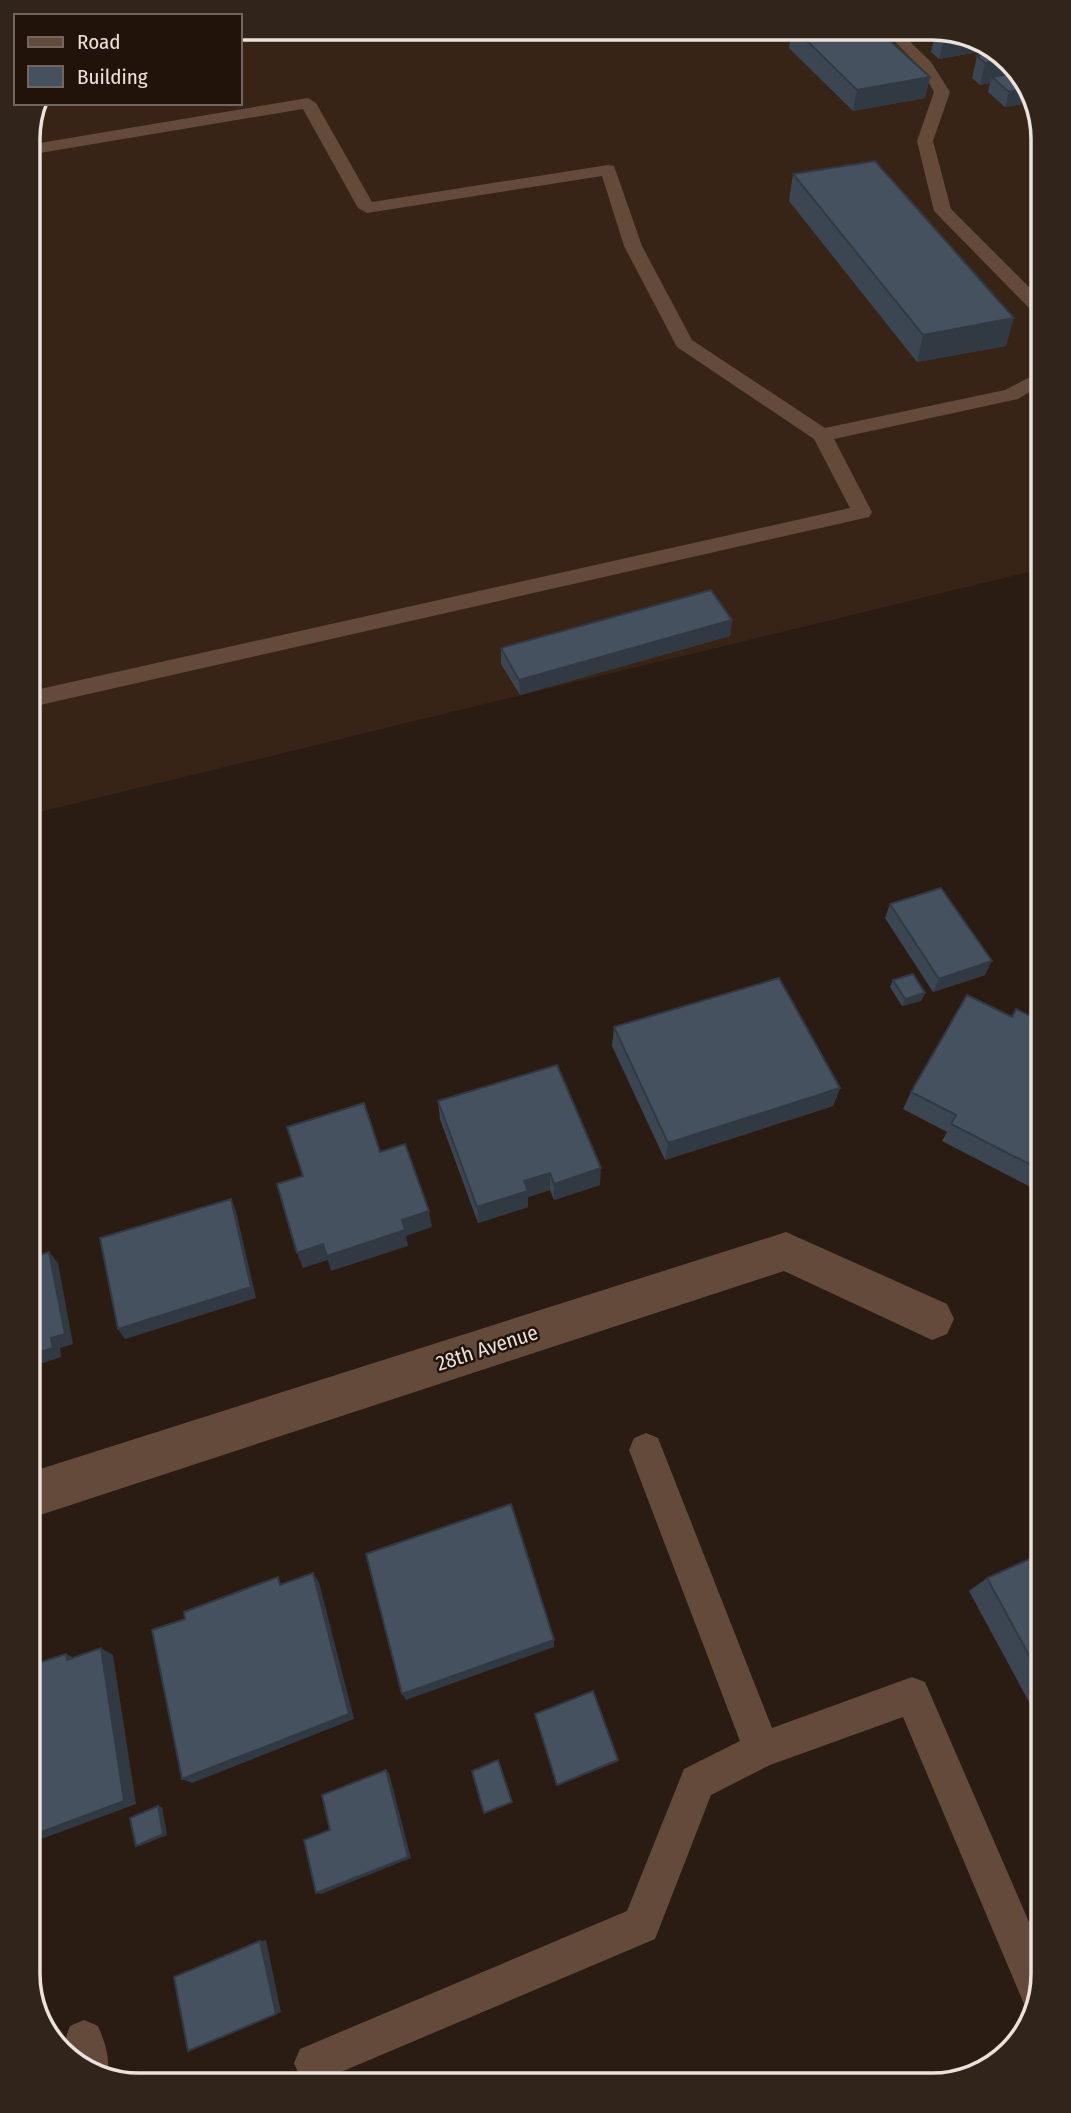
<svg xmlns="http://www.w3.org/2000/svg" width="1071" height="2113" viewBox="0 0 1071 2113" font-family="'Fira Sans Condensed',sans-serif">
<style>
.built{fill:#382417}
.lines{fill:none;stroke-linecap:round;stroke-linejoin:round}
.service{fill:#634a3b;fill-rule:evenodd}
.minor{fill:#634a3b;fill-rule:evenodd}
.wall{fill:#3c4653}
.shaded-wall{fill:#313943}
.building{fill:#465160;stroke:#313943;stroke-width:2}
.labels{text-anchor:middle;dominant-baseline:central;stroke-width:5;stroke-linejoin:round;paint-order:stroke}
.street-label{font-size:21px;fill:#ece2db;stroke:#21130a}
.rim{fill:none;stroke:#ece2db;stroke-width:3.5}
</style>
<rect width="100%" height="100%" fill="#2b1c13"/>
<path class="built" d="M240,28H939L999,51L1035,97L1037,570L31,814L28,132L41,103H240Z"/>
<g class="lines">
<g class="service">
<path d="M891,28H909L902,34L931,62L950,92L933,141L951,209L1036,294V310L1030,309L934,211L917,141L934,92L920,67L886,33Z"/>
<path d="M308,98L316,103L372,202L608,165L614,166L642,246L692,340L825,428L1005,390L1036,374V388L1018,399L834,439L872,512L869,517L31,707V691L850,508L814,439L677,347L624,246L602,176L367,213L358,208L303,109L28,155V145Z"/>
<path d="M646,1433L658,1438L772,1728L912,1677L925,1682L1029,1922L1043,1916V1974L1033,2008L1024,2004L903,1717L770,1765L711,1795L655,1939L315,2083L300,2077L294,2063L300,2049L627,1911L684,1769L740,1741L629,1450L634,1438Z"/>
<path d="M84,2020L98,2026C104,2040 112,2061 106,2076C78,2066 55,2060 70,2026Z"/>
</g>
<path class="minor" d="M786,1232L947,1304L954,1319L947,1334L932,1340L784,1271L34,1517V1471Z"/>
</g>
<g class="wall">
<path d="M792,28H876L930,77L925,98L853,111L789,48Z"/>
<path d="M943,30L999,51L1035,97V102L1005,107L988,92L990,83L980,85L972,78L977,56H981L978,52L939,59L931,52L936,31Z"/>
<path d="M793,174L1006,346L917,362L789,201Z"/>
<path d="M732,620L730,636L520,695L501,664V648Z"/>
<path d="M890,904L985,975L933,992L885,918Z"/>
<path d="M893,980L925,993L921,1001L902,1006L890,987Z"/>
<path d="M1012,1017L1039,1020L1040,1192L942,1141L947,1132L903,1109L911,1092Z"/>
<path d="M614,1027L840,1088L833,1106L665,1160L612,1046Z"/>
<path d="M438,1101L600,1185L554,1200L550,1190L528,1197V1207L478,1223L440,1119Z"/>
<path d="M1041,1554L1042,1726L969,1591L987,1578Z"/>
</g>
<g class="shaded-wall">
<path d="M958,35L980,44L978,52L939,59L944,38Z"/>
<path d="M1006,59L1020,78L992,77L990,83L980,85L985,63Z"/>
<path d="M930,77L925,98L853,111L857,90Z"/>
<path d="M1028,88L1035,97V102L1005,107L1009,92Z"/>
<path d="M1014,318L1006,346L917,362L923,335Z"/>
<path d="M732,620L730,636L520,695L519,680Z"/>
<path d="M992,961L985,975L933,992L939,979Z"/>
<path d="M925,993L921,1001L902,1006L905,999Z"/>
<path d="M840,1088L833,1106L665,1160L668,1143Z"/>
<path d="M601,1168L600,1185L554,1200V1184Z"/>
<path d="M550,1173V1190L528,1197V1207L478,1223L477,1207L524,1181Z"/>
<path d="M231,1199L236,1211L256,1298L125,1339L118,1329Z"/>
<path d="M429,1211L432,1227L406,1236L408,1246L331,1271L328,1260L303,1268L297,1253Z"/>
<path d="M49,1252L58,1263L73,1344L60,1348L61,1357L34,1366L33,1354L51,1338Z"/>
<path d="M313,1573L319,1582L354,1719L192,1783L182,1779Z"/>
<path d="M554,1640V1647L406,1700L402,1694Z"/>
<path d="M101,1648L113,1655L136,1804L36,1841V1834Z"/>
<path d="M66,1654L79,1660H67Z"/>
<path d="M618,1760L617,1762L557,1786V1785Z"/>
<path d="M386,1770L389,1773L411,1858L321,1894L316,1893Z"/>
<path d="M512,1802V1803L484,1814V1813Z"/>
<path d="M158,1806L162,1807L167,1835L140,1846H136Z"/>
<path d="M266,1940L281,2012L276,2014L260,1941Z"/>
</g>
<g class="building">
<path d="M794,28H876L930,77L857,90Z"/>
<path d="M943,30L958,35L944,38L936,31Z"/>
<path d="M1000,52L1006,59L985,63L977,56Z"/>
<path d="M1016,73L1028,88L1009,92L992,77Z"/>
<path d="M875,161L1014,318L923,335L793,174Z"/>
<path d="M711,590L732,620L519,680L501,648Z"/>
<path d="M941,888L992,961L939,979L890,904Z"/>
<path d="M913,974L925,993L905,999L893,980Z"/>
<path d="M779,978L840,1088L668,1143L614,1027Z"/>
<path d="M967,995L1012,1017L1016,1009L1039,1020V1169L951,1124L956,1115L911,1092Z"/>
<path d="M557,1065L601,1168L554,1184L550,1173L524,1181L528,1191L477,1207L438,1101Z"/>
<path d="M364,1103L380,1152L405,1144L429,1211L402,1220L405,1230L327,1256L323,1244L297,1253L277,1184L303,1176L287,1127Z"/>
<path d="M231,1199L251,1287L118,1329L100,1238Z"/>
<path d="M49,1252L65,1334L51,1338L53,1348L33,1354V1257Z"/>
<path d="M511,1504L554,1640L402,1694L366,1554Z"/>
<path d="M1041,1554L1042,1679L987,1578Z"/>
<path d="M313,1573L349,1714L182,1779L152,1630L185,1619L184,1612L278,1577L280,1585Z"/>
<path d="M101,1648L124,1801L36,1834L35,1664L66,1654L67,1660Z"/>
<path d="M593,1691L618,1760L557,1785L535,1714Z"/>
<path d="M498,1760L512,1802L484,1813L472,1771Z"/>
<path d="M386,1770L408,1857L316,1893L304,1840L330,1830L322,1795Z"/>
<path d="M158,1806L163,1834L136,1846L130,1818Z"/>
<path d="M260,1941L276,2014L188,2051L174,1977Z"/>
</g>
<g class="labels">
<g class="street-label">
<text transform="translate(487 1348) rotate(-18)">28th Avenue</text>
</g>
</g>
<path d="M0 0H1071V2113H0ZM139 40H932A99 99 0 0 1 1031 139V1974A99 99 0 0 1 932 2073H139A99 99 0 0 1 40 1974V139A99 99 0 0 1 139 40Z" fill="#31241b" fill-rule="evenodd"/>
<path class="rim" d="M139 40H932A99 99 0 0 1 1031 139V1974A99 99 0 0 1 932 2073H139A99 99 0 0 1 40 1974V139A99 99 0 0 1 139 40Z"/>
<rect x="14" y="14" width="228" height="91" fill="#21130a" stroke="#72665e" stroke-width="2"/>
<rect x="28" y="37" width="35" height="10" fill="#634a3b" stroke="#72665e" stroke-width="2"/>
<text x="77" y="49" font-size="21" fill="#ece2db">Road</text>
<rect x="28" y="66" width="35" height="21" fill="#465160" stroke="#72665e" stroke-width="2"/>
<text x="77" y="84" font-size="21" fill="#ece2db">Building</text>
</svg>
